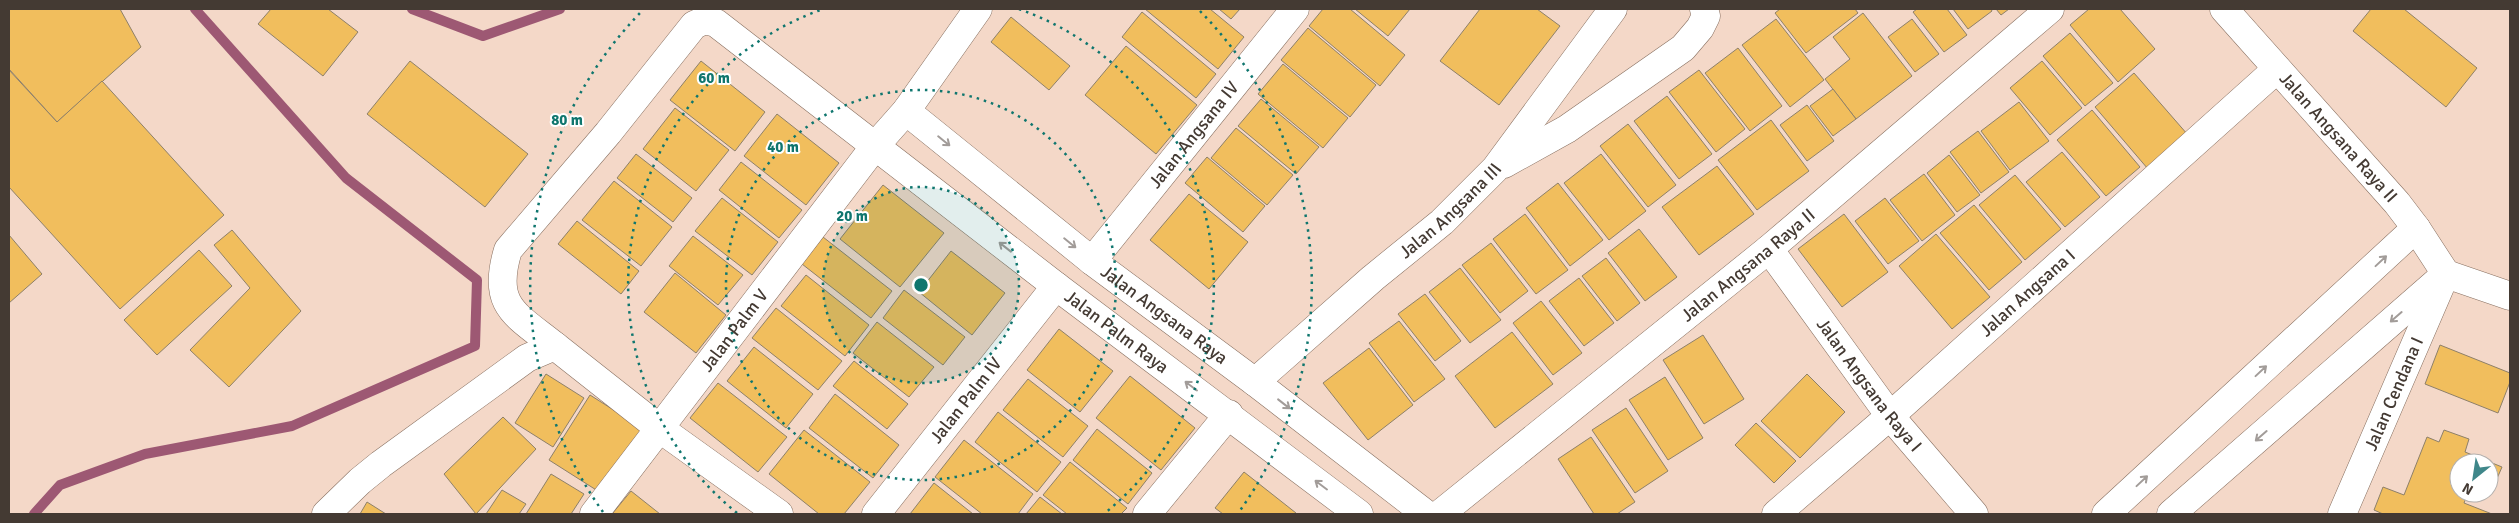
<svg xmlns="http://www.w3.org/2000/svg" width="2519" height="523" viewBox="0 0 2519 523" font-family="Signika,sans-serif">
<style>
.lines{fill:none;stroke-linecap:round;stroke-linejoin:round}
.stream{stroke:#9d5873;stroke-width:10}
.building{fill:#f1be5d;stroke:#8e8069}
.minor-casing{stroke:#887061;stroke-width:29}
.minor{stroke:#fff;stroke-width:28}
.oneway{stroke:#a29c99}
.ring{fill:none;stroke:#0f766e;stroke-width:2.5;stroke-dasharray:2.5 5}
.labels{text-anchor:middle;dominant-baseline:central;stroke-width:4;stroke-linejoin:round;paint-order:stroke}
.street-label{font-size:18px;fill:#443a33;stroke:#fff}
.centre{fill:#0f766e;stroke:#fff;stroke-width:2.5}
.ring-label{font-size:15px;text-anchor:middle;font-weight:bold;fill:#0f766e;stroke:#fff;stroke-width:4;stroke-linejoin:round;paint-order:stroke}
</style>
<rect width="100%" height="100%" fill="#f4d8c8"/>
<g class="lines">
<g class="stream">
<path d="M412,9L483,36L560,9"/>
<path d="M34,514L60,485L145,454L292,426L475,346L477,280L346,178L195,9"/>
</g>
</g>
<g class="building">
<path d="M9,9H120L141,47L57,122L9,69Z"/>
<path d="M271,9H328L358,32L323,76L258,24Z"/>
<path d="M1145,9H1210L1244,37L1218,69Z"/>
<path d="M1219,9H1240L1231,19Z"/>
<path d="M1323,9H1350L1405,55L1380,86L1309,26Z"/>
<path d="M1355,9H1410L1388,36Z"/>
<path d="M1480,9H1537L1560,26L1499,105L1440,61Z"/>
<path d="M1780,9H1855L1858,13L1806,53L1775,13Z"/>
<path d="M1917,9H1947L1967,35L1944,52L1913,12Z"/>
<path d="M1953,9H1991L1992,11L1968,29Z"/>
<path d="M1996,9H2009L2001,15Z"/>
<path d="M2089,9H2120L2155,49L2118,82L2070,25Z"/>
<path d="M2371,9H2404L2477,68L2446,107L2353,31Z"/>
<path d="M1142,12L1216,74L1196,98L1122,37Z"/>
<path d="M1863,13L1912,76L1856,119L1825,79L1850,59L1833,37Z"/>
<path d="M1011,17L1070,66L1049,90L991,42Z"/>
<path d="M1776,19L1824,80L1790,107L1742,45Z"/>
<path d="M1912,19L1939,54L1915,72L1888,37Z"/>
<path d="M1308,28L1376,85L1350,117L1281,60Z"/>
<path d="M2070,33L2113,83L2085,106L2043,56Z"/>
<path d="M1126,46L1197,105L1156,154L1085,95Z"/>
<path d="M1738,48L1782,106L1750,131L1705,73Z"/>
<path d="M410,61L528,154L485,207L367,114Z"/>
<path d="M701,61L765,112L735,151L670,100Z"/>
<path d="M2042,61L2082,108L2050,135L2010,88Z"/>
<path d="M1283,64L1348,118L1323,148L1258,94Z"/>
<path d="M9,70L57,122L102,81L224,215L120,309L9,187Z"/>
<path d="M1699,70L1745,129L1716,152L1669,92Z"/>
<path d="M2134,73L2188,135L2148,169L2095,107Z"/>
<path d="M1833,89L1856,119L1833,136L1810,106Z"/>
<path d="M1667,96L1712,154L1679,179L1634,121Z"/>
<path d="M1261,99L1319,147L1296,174L1238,126Z"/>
<path d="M2019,102L2049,141L2010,170L1981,131Z"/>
<path d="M1807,105L1834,141L1807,161L1780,125Z"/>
<path d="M675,108L729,150L696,191L643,149Z"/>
<path d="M2092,110L2140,167L2106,196L2057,140Z"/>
<path d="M777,114L839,163L806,205L744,156Z"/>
<path d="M1771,120L1809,171L1757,210L1718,160Z"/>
<path d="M1628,124L1676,185L1648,207L1600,146Z"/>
<path d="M1236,128L1293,175L1267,205L1211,158Z"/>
<path d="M1978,131L2009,172L1981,193L1950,152Z"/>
<path d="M2062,152L2100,197L2065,227L2026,182Z"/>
<path d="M636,154L692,198L673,222L617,178Z"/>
<path d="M1601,154L1646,211L1609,240L1564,183Z"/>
<path d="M1949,155L1980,195L1957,212L1927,173Z"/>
<path d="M1207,157L1265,206L1243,232L1185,183Z"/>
<path d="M741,162L802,210L779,238L719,190Z"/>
<path d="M1717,166L1754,214L1699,255L1662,207Z"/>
<path d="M1924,174L1955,215L1922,241L1890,200Z"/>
<path d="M2015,175L2061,229L2025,260L1979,205Z"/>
<path d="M614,181L672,227L641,266L582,220Z"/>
<path d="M1558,183L1603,240L1570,266L1526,208Z"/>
<path d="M883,185L944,233L900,287L840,239Z"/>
<path d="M1189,194L1248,242L1209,289L1150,240Z"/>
<path d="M722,198L778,242L752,275L695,231Z"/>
<path d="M1885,198L1919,241L1888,264L1855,221Z"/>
<path d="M1974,205L2022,262L1989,290L1940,233Z"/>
<path d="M1525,214L1568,270L1536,294L1493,239Z"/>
<path d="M1844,214L1888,272L1842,307L1798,249Z"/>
<path d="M577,221L639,271L621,294L558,244Z"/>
<path d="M1639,229L1677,277L1645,301L1608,253Z"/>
<path d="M232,230L301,311L229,387L190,350L250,288L214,245Z"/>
<path d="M1936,234L1990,297L1952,329L1899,266Z"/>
<path d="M9,235L42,274L9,303Z"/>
<path d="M693,236L743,275L718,305L669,266Z"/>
<path d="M823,237L892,291L871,318L802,264Z"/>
<path d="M1491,243L1528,291L1500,313L1462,265Z"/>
<path d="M199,250L232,286L157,355L124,320Z"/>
<path d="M951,251L1005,293L972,335L919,292Z"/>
<path d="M1606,258L1640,303L1617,321L1582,276Z"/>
<path d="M1460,268L1501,320L1470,343L1429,292Z"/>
<path d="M675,273L726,315L696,353L644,312Z"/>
<path d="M806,275L869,325L845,356L781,306Z"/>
<path d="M1579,278L1614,323L1584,346L1549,301Z"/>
<path d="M904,290L965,337L943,365L883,318Z"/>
<path d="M1425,294L1461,341L1435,361L1398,314Z"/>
<path d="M1541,301L1582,353L1553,375L1513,323Z"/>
<path d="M776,308L842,361L818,390L752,338Z"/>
<path d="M1399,321L1445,379L1414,402L1369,343Z"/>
<path d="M877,322L934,367L909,397L853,353Z"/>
<path d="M1059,329L1113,371L1080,412L1027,370Z"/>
<path d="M1512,332L1553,384L1495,428L1455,376Z"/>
<path d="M1703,335L1744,399L1704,424L1663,360Z"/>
<path d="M2440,345L2510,373V382L2498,413L2425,384Z"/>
<path d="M754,347L813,394L786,428L727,381Z"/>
<path d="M1369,348L1413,405L1368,440L1323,383Z"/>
<path d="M854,361L908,404L887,429L833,386Z"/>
<path d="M546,374L584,398L553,447L515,423Z"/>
<path d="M1807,374L1845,412L1800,458L1761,421Z"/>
<path d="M1130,376L1195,428L1161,470L1096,418Z"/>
<path d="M1665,377L1703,438L1668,460L1629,400Z"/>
<path d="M1028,379L1088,426L1063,457L1003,410Z"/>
<path d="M718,383L787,437L758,472L690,418Z"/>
<path d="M835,394L899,445L873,478L809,428Z"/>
<path d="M590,395L642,428L601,493L549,460Z"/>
<path d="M1626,408L1668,471L1635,493L1592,430Z"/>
<path d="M998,412L1061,462L1037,492L975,442Z"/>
<path d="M503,417L536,449L476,514L444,474Z"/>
<path d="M1756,423L1796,461L1774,483L1735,445Z"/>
<path d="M1097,429L1152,473L1128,504L1073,460Z"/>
<path d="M804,430L870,482L844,514H819L769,474Z"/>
<path d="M2444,430L2469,439L2465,452L2502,467L2492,490L2489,489V463H2459V493H2468L2464,503L2492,514H2383L2374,510L2383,487L2404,495L2427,437L2439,442Z"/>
<path d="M1591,437L1635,502L1617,514H1594L1558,459Z"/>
<path d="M964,440L1033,494L1018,514H982L935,477Z"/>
<path d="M1070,462L1127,508L1121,514H1067L1043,495Z"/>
<path d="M1244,472L1296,513V514H1223L1215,508Z"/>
<path d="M551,474L584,494L571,514H526Z"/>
<path d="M934,483L973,514H910Z"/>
<path d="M502,490L526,504L519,514H486Z"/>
<path d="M631,491L660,514H612Z"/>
<path d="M1040,497L1062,514H1026Z"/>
<path d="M367,502L386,514H360Z"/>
</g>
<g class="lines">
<g class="minor-casing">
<g id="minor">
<path id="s1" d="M2224,9L2397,203L2416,228L2446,274"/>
<path id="s2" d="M906,111L1092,261L1255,382L1426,514"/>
<path d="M1504,164L1567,129L1683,48L1700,28L1706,16L1704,9"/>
<path id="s3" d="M1769,249L1890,416L1974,514"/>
<path id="s4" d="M1092,261L1295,9"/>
<path d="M2446,274L2510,296"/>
<path id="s5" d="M555,346C515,314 491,306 508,250L608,133L694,25L705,20L716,23L1056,286L1359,514"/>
<path id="s6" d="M1255,382L1373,278L1442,222L1495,169L1613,9"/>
<path d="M326,514L360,481L381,464L527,358L555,346L659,428L779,514"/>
<path id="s7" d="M594,514L875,146L906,111L978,9"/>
<path id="s8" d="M876,514L1056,286"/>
<path d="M1147,514L1229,414"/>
<path id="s9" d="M1440,514L1769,249L2050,9"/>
<path id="s10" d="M1776,514L1890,416L2277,69"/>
<path d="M2106,514L2416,228"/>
<path d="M2171,514L2446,274"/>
<path id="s11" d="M2342,514L2443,280"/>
</g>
</g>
<use href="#minor" class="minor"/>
</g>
<defs><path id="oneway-shaft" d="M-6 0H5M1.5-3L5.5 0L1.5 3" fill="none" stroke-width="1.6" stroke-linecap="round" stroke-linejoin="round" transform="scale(1.25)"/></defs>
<g class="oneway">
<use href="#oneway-shaft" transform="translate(944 141) rotate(39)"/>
<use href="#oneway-shaft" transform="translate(1070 243) rotate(39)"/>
<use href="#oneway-shaft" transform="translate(1005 247) rotate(-142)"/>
<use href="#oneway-shaft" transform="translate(2381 261) rotate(-43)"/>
<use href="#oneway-shaft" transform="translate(2396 317) rotate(139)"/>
<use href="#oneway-shaft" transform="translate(2261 371) rotate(-43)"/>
<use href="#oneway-shaft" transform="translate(1191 386) rotate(-143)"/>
<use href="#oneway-shaft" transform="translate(1284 404) rotate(38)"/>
<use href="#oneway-shaft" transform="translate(2261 436) rotate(139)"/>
<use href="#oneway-shaft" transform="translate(2142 481) rotate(-43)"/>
<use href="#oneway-shaft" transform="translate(1321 485) rotate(-143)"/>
</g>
<circle cx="921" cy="285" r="98" fill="#0f766e" fill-opacity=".12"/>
<g class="ring">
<circle cx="921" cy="285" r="98"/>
<circle cx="921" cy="285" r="195"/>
<path d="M737 513A293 293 0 0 1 823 9M1019 9A293 293 0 0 1 1105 513"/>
<path d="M603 512A391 391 0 0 1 642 11M1200 11A391 391 0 0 1 1239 512"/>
</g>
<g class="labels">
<g class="street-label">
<text stroke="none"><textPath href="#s4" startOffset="162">Jalan Angsana IV</textPath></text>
<text stroke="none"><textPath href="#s1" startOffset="172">Jalan Angsana Raya II</textPath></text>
<text stroke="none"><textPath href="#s6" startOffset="260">Jalan Angsana III</textPath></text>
<text stroke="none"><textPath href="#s9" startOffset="396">Jalan Angsana Raya II</textPath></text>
<text stroke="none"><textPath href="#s10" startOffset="335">Jalan Angsana I</textPath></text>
<text stroke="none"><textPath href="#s2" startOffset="329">Jalan Angsana Raya</textPath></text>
<text stroke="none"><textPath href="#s7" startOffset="231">Jalan Palm V</textPath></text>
<text stroke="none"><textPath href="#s5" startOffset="940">Jalan Palm Raya</textPath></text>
<text stroke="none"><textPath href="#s3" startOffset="169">Jalan Angsana Raya I</textPath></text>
<text stroke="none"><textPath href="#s11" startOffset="131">Jalan Cendana I</textPath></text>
<text stroke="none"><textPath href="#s8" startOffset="145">Jalan Palm IV</textPath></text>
</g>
</g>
<circle cx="921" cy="285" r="8" class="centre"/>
<g class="ring-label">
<text x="714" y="83">60 m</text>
<text x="567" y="125">80 m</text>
<text x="783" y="152">40 m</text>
<text x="852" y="221">20 m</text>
</g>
<rect width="2519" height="523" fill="none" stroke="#443a33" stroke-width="20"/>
<g transform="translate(2474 478) rotate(210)"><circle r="24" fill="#ffffff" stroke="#b4b0ad"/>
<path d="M0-4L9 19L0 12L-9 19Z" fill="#3f878a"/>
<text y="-8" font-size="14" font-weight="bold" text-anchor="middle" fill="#443a33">N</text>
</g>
</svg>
